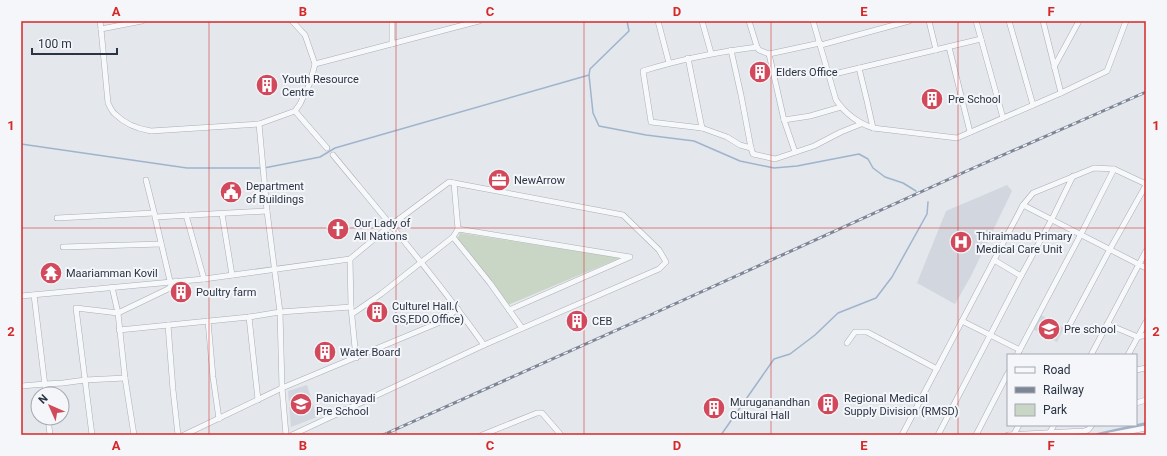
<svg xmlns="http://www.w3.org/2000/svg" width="1167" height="456" viewBox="0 0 1167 456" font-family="Roboto,sans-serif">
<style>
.built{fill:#d2d6de}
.green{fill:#c9d6c5}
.water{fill:#9fb4cc}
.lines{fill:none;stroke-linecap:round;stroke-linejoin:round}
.stream{stroke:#9fb4cc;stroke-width:1.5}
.minor-casing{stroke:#a9aeb7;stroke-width:6}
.minor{stroke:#f7f8fa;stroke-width:5}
.rail-casing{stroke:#7d8696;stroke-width:3}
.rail{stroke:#f4f6f9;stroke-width:1.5;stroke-dasharray:4.5;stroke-linecap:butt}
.grid{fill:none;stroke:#d62828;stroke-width:1;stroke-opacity:0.55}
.labels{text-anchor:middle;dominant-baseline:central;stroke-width:4;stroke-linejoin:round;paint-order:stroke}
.poi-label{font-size:11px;fill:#2b3445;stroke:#f4f6f9;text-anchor:start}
.neatline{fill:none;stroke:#d62828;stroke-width:1.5}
.grid-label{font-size:13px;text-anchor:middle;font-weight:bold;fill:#d62828}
</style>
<rect width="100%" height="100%" fill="#e4e7ec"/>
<g class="built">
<path d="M1007,185L1012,191L971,276L955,304L917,283L946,211Z"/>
<path d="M1041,315L1064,328L1057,342L1033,329Z"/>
<path d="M307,385L317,417L291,427L288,391Z"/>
</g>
<path class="green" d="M460,233L620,258L508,305L457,239Z"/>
<path class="water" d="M1146,422V426L1104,435H1095L1097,433Z"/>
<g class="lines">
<g class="stream">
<path d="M589,75L590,69L629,31L627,21"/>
<path d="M21,144L187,168H261"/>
<path d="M264,168L320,157L335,148L589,75L593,113L599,126L646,135L694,141L740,161L774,168L797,166L859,154L868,159L873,168L885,177L903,183L916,191"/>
<path d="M721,435L774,359L790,354L815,335L838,313L876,298L892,277L927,214L928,202"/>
</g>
<g class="minor-casing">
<g id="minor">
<path d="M100,21L101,29"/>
<path d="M142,21L101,29L108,103C110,107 112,112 115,114C124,123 138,129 151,131L259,124L295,111L300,104L310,83L315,64L305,35L292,21"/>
<path d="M658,21L669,63"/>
<path d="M702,21L711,53"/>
<path d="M749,21L757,47L759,50L769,54L820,43"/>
<path d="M813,21L836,100C845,113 858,123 873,128L957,138L1061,93L1107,71L1126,21"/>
<path d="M929,21L936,50"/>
<path d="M976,21L1003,118"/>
<path d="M1009,21L1033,105"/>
<path d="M1043,21L1061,93"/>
<path d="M392,44V21"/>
<path d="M821,45L909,21"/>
<path d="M949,47L970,132"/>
<path d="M731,50L741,95L751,148L753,154L775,159L814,146L841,132L861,124"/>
<path d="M769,54L784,120L795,152"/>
<path d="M688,58L702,128"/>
<path d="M315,64L479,21"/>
<path d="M1054,67L1079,21"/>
<path d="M859,68L867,101L873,128"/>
<path d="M830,75L981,39"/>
<path d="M295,111L327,148"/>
<path d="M784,120L810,116L841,107"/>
<path d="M259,124L267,211L280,312L282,388L286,435"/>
<path d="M751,148L740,145L727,137L702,128L651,122L643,71C681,59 718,52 757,47"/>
<path d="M333,155C384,217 437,279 484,345"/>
<path d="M146,180L155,216"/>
<path d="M454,183L458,229"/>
<path d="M1023,205L1146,268"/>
<path d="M222,214L232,275"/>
<path d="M186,215L204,279"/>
<path d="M57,218L154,213"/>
<path d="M453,237L490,283L522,328"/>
<path d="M63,247L161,244"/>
<path d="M350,259L351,307L356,358"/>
<path d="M994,260L1021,276"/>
<path d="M170,281L155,217L267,211"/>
<path d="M112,287L118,313L125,378L134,435"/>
<path d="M34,295L46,394"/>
<path d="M21,296L204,279L350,259L391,225L449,182L623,215L659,250L666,262L659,269L484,345L292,435"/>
<path d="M352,314L381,294L453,237L458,229L630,257L509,310"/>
<path d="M249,317L258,400"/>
<path d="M208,321L213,377L219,419"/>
<path d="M962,321L1020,350"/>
<path d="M1070,324L1110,249L1146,185"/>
<path d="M1107,324L1138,337L1146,335"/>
<path d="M168,325L173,390L178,435"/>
<path d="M119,330L249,317L280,312L351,307"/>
<path d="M847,343L855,332H867L937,369"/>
<path d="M1017,355L1081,234L1114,169"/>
<path d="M1091,355L1146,251"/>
<path d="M1128,355L1146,322"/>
<path d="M1136,370L1146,368"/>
<path d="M21,386L45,384L63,383L85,380L125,378"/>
<path d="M1136,403L1146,400"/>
<path d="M48,418L50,435"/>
<path d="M1050,432L1054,425"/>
<path d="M1014,434L1019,425"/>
<path d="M92,435L76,308L118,313L168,289L176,281"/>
<path d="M184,435L282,388L438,323L458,309"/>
<path d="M482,435L537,413H542L561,435"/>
<path d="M902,435L1023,205L1033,193L1094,168L1114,169L1146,184"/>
<path d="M938,435L1021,276L1052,219L1073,176"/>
<path d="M976,435L1008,373"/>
<path d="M1008,435L1084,431L1088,430L1092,425"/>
<path d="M1110,435L1146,428"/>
</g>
</g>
<use href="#minor" class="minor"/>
<g class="rail-casing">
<path id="rail" d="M383,435L657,312L969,170L1146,92"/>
</g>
<use href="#rail" class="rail"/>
</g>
<path class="grid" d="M209,21V435M396,21V435M584,21V435M771,21V435M958,21V435M21,228H1146"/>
<defs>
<g id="building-disc" transform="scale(1.15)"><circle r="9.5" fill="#d1495b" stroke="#f4f6f9"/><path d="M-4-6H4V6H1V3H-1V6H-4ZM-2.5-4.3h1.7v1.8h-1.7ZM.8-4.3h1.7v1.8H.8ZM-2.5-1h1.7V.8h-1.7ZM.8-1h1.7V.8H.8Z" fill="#fff"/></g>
<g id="office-disc" transform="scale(1.15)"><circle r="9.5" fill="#d1495b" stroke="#f4f6f9"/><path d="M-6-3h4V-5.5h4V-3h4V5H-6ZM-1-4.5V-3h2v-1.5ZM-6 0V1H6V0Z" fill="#fff"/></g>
<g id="civic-disc" transform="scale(1.15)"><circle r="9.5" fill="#d1495b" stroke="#f4f6f9"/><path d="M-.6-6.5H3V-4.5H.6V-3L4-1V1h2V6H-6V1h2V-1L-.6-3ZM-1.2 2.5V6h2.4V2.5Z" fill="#fff"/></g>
<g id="church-disc" transform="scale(1.15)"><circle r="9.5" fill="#d1495b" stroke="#f4f6f9"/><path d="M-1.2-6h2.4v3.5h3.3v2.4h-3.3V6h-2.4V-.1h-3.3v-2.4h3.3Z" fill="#fff"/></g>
<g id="hospital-disc" transform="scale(1.15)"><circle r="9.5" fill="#d1495b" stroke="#f4f6f9"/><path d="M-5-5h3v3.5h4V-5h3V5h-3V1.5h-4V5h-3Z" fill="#fff"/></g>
<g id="temple-disc" transform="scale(1.15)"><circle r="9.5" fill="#d1495b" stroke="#f4f6f9"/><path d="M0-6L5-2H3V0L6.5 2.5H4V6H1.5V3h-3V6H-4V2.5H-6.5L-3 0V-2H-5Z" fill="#fff"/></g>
<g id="school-disc" transform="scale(1.15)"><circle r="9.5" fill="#d1495b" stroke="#f4f6f9"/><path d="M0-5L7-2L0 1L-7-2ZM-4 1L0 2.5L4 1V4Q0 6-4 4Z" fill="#fff"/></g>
</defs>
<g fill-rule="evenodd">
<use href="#building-disc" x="760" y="72"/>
<use href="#building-disc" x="267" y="85"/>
<use href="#building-disc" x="932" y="99"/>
<use href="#office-disc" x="499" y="180"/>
<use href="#civic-disc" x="231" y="192"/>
<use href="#church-disc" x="338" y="229"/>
<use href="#hospital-disc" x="961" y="242"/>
<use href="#temple-disc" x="51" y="273"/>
<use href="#building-disc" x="181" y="292"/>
<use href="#building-disc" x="377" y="312"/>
<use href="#building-disc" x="577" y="321"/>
<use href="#school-disc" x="1049" y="329"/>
<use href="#building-disc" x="325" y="352"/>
<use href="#school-disc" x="301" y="404"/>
<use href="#building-disc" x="828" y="404"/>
<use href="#building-disc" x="714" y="408"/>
</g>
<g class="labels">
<g class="poi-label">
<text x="776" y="72">Elders Office</text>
<text x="282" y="79">Youth Resource<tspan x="282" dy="13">Centre</tspan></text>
<text x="948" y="99">Pre School</text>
<text x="514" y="180">NewArrow</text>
<text x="246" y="186">Department<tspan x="246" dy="13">of Buildings</tspan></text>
<text x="354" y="223">Our Lady of<tspan x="354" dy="13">All Nations</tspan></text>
<text x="976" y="236">Thiraimadu Primary<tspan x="976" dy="13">Medical Care Unit</tspan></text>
<text x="66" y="273">Maariamman Kovil</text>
<text x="196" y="292">Poultry farm</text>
<text x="392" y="306">Culturel Hall.(<tspan x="392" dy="13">GS,EDO.Office)</tspan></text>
<text x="592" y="321">CEB</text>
<text x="1064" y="329">Pre school</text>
<text x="340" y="352">Water Board</text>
<text x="316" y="398">Panichayadi<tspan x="316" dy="13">Pre School</tspan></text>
<text x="844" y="398">Regional Medical<tspan x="844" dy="13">Supply Division (RMSD)</tspan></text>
<text x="730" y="402">Muruganandhan<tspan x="730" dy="13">Cultural Hall</tspan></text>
</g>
</g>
<rect width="1167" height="456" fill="none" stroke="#f4f6f9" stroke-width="44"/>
<rect x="1007" y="354" width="130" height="72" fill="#f4f6f9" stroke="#a4a8b1"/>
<rect x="1015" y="367" width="20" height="6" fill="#f7f8fa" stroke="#a4a8b1"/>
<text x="1043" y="374" font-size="12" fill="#2b3445">Road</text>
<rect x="1015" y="387" width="20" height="6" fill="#7d8696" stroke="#a4a8b1"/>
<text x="1043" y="394" font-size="12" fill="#2b3445">Railway</text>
<rect x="1015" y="404" width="20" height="12" fill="#c9d6c5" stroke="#a4a8b1"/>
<text x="1043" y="414" font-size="12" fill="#2b3445">Park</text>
<g transform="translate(50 406) rotate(315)"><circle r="19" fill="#f4f6f9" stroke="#a4a8b1"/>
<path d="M0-3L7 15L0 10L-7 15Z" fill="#d1495b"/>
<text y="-6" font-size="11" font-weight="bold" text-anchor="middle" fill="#2b3445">N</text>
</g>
<path d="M32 48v6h85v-6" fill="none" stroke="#2b3445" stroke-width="2"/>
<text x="38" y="48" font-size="12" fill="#2b3445" stroke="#f4f6f9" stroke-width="3" paint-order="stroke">100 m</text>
<rect x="22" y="22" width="1123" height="412" class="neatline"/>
<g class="grid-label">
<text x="116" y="16">A</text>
<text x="303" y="16">B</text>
<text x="490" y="16">C</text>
<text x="677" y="16">D</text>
<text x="864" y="16">E</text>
<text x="1051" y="16">F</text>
<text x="11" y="130">1</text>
<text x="1156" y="130">1</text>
<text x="11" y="336">2</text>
<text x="1156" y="336">2</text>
<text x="116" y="450">A</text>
<text x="303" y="450">B</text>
<text x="490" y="450">C</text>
<text x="677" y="450">D</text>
<text x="864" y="450">E</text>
<text x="1051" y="450">F</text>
</g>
</svg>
